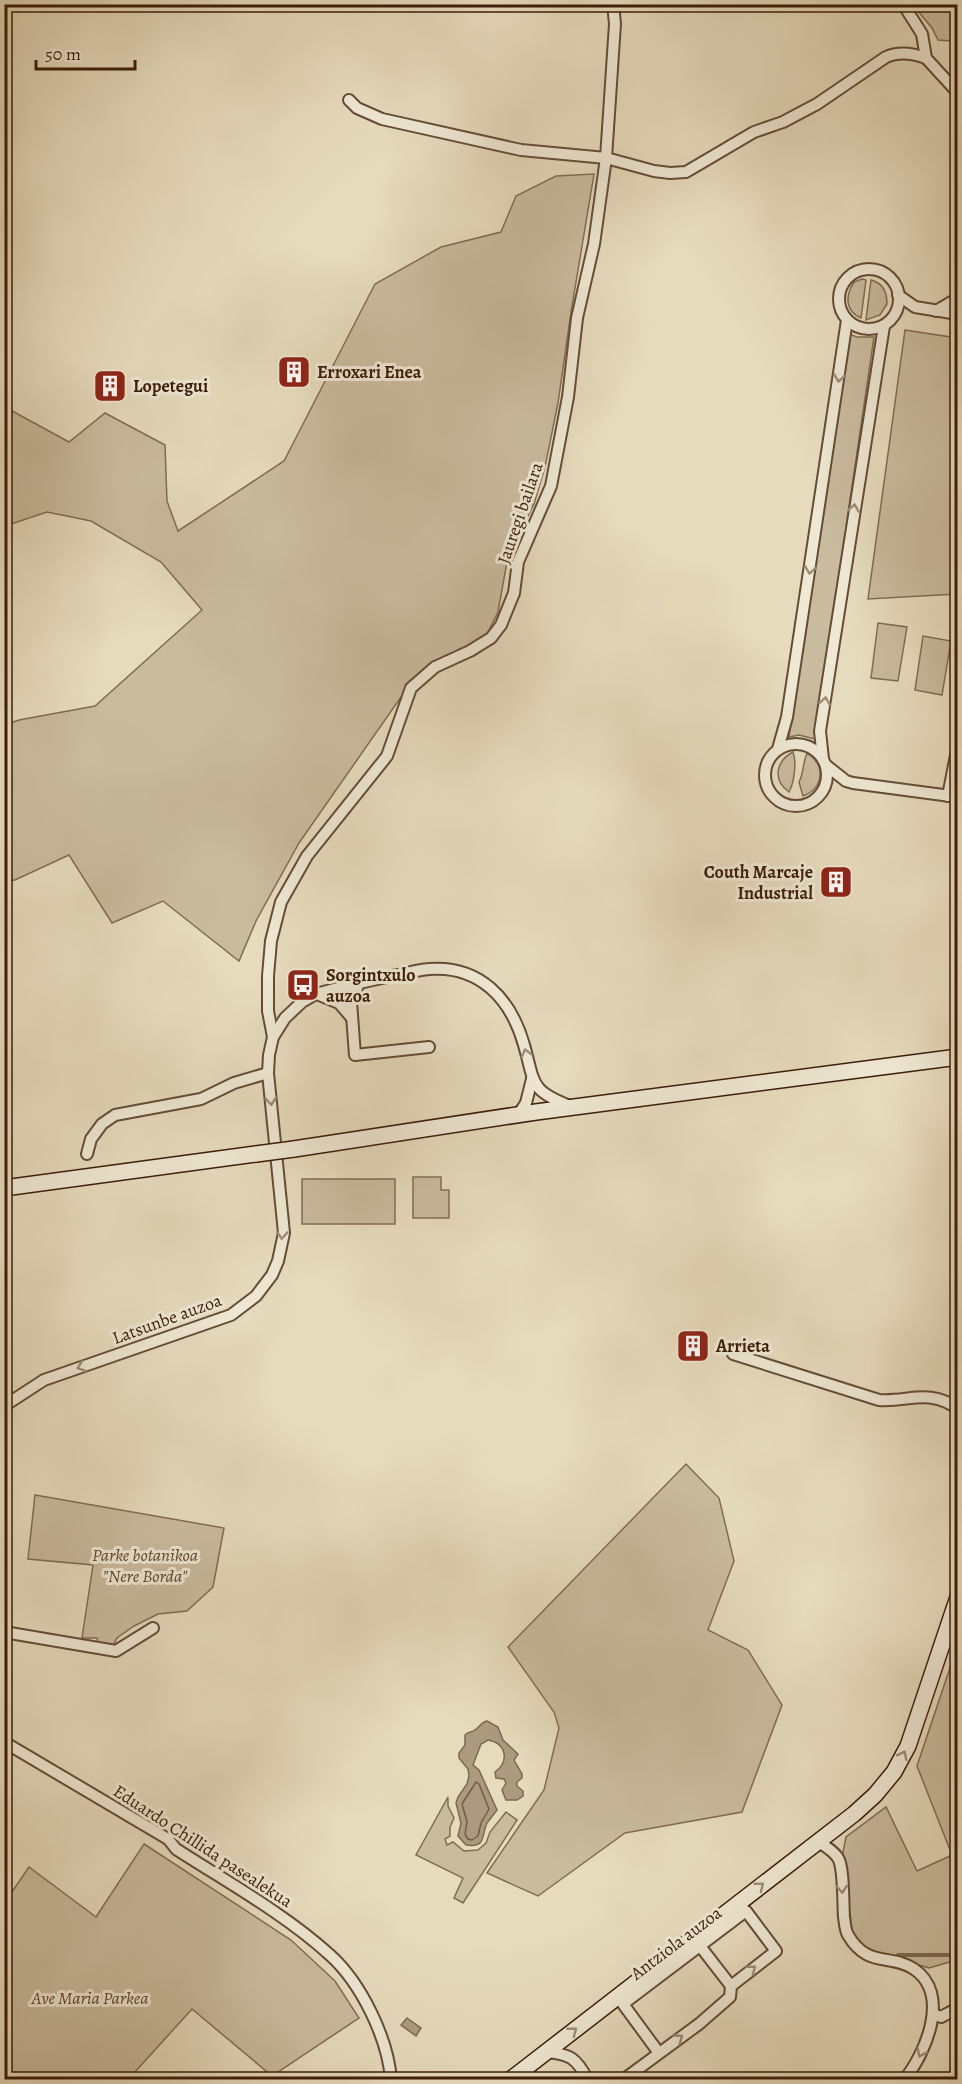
<svg xmlns="http://www.w3.org/2000/svg" width="962" height="2084" viewBox="0 0 962 2084" font-family="Alegreya,serif">
<style>
.green{fill:#c9bb9e;stroke:#826c54;stroke-width:1.5}
.water{fill:#ac9a80;stroke:#7f6850;stroke-width:1.5}
.lines{fill:none;stroke-linecap:round;stroke-linejoin:round}
.shore{stroke:#745b44;stroke-width:1.5}
.stream{stroke:#7f6850;stroke-width:4}
.minor-casing{stroke:#664c36;stroke-width:14}
.secondary-casing{stroke:#3c1c09;stroke-width:18}
.minor{stroke:#efe8d4;stroke-width:10}
.secondary{stroke:#efe8d4;stroke-width:15}
.secondary-bridge-casing{stroke:#3c1c09;stroke-width:18;stroke-linecap:butt}
.secondary-bridge{stroke:#efe8d4;stroke-width:15}
.oneway{stroke:#9e8c79}
.labels{text-anchor:middle;dominant-baseline:central;stroke-width:6;stroke-linejoin:round;paint-order:stroke}
.poi-label{font-size:18px;font-weight:bold;fill:#3c1c09;stroke:#efe8d4;text-anchor:start}
.street-label{font-size:18px;fill:#3c1c09;stroke:#efe8d4}
.park-label{font-size:18px;font-style:italic;fill:#5f442e;stroke:#efe8d4}
</style>
<rect width="100%" height="100%" fill="#e6dbbd"/>
<filter id="stains"><feTurbulence type="fractalNoise" baseFrequency=".00333" numOctaves="4"/><feColorMatrix values="0 0 0 0 .2 0 0 0 0 .09 0 0 0 0 .02 0 0 0 .5 -.17"/></filter>
<radialGradient id="worn" r=".72"><stop offset=".6" stop-color="#630" stop-opacity="0"/><stop offset="1" stop-color="#630" stop-opacity=".3"/></radialGradient>
<g class="green">
<path d="M913,5H957V36L952,41L938,40L932,28Z"/>
<path d="M594,174L571,312L558,403L545,467L534,504L508,556L498,612L487,634L408,687L299,843L256,921L239,961L163,901L112,923L69,855L15,880L5,881V725L19,720L95,706L202,610L161,562L91,521L47,512L5,526V407L69,442L105,413L165,445L167,501L178,531L284,461L375,284L441,247L501,232L516,196L556,176Z"/>
<path d="M862,279L866,280L861,318C845,311 845,296 854,282Z"/>
<path d="M871,280C883,283 887,292 887,304L880,315L866,320Z"/>
<path d="M905,330L957,338V594L868,599Z"/>
<path d="M849,334L857,337H874L815,739L799,735L789,737Z"/>
<path d="M878,623L907,627L898,681L871,678Z"/>
<path d="M923,636L951,641L942,695L915,690Z"/>
<path d="M793,752C797,762 794,783 789,792C772,780 776,761 793,752Z"/>
<path d="M807,753C826,765 824,788 803,796L799,782C804,773 802,765 807,753Z"/>
<path d="M413,1177H441V1190H449V1218H413Z"/>
<rect x="302" y="1179" width="93" height="45"/>
<path d="M686,1464L719,1498L734,1561L708,1630L748,1650L782,1705L742,1812L625,1833L538,1896L487,1873L544,1790L559,1728L554,1712L508,1647Z"/>
<path d="M35,1495L224,1528L213,1587L187,1611L158,1614L134,1626L117,1638L112,1648L99,1646L97,1638H82L93,1565L28,1559Z"/>
<path d="M957,1647V1960L929,1968L865,1949L852,1931L843,1852L846,1837L886,1807L917,1871L952,1855L917,1766Z"/>
<path d="M448,1797V1806L454,1818L450,1827V1836L445,1839L447,1845L453,1842L464,1851L478,1850L486,1843L490,1832L506,1812L517,1820L463,1903L454,1898L463,1878L416,1855Z"/>
<path d="M144,1844L291,1940L335,1981L359,2018L272,2076L192,2009L134,2073L133,2079H5V1902L29,1867L96,1917Z"/>
</g>
<g class="water">
<path d="M487,1721L498,1727L503,1740L518,1754L514,1760L522,1774V1778L517,1782V1786L523,1791V1796L517,1800H506L502,1790L506,1783L504,1779L496,1778L495,1772C510,1761 506,1743 488,1740L481,1744L473,1765L479,1770L497,1810C494,1814 490,1819 487,1823C481,1835 487,1848 466,1845L458,1836L461,1823L456,1803L458,1797L467,1784L469,1776L468,1769L459,1758V1753L465,1745V1735C469,1731 471,1733 475,1730C480,1727 481,1722 487,1721Z"/>
<path d="M407,2018L421,2028L416,2036L401,2025Z"/>
</g>
<g class="lines">
<path class="shore" d="M476,1782L479,1784L489,1809L481,1823L478,1836L472,1840L468,1839L465,1834L467,1822L462,1804Z"/>
<path class="stream" d="M898,1955H958"/>
<g class="minor-casing">
<g id="minor">
<path d="M903,4L922,34L926,58L958,93"/>
<path d="M349,100L357,108L382,119L521,150L606,158L654,171L670,173L686,172L754,132L783,122L817,104L886,57C899,51 912,53 926,58"/>
<circle cx="869" cy="299" r="30"/>
<path d="M898,295L915,307L958,314"/>
<path d="M936,311L958,298"/>
<circle cx="796" cy="775" r="31"/>
<path d="M778,749L787,717L847,320"/>
<path d="M823,759L820,731L884,326"/>
<path d="M827,766L846,781L853,783L958,797"/>
<path d="M948,796L958,745"/>
<path d="M359,983L351,1002L355,1055L429,1047"/>
<path d="M317,994L339,1003L351,1017"/>
<path d="M273,1037L268,1011V976L271,941L281,902L307,856L387,756L411,688L435,667L470,651L491,638L501,625L514,593L518,562L551,486L568,397L577,318L594,244L606,158L615,24L613,4"/>
<path d="M518,1115L526,1103L532,1079"/>
<path d="M87,1154L91,1139L102,1124L115,1115L201,1099L234,1083L268,1073"/>
<path d="M733,1354L879,1400C909,1402 930,1388 958,1409"/>
<path d="M4,1406L44,1380L231,1315L256,1296L272,1275L278,1261L284,1233L268,1073L269,1055L273,1037L285,1018L302,1002L316,994C341,987 367,981 392,976C404,974 417,970 429,969C480,965 511,999 524,1045C535,1083 529,1090 570,1106"/>
<path d="M4,1632L116,1651L153,1628"/>
<path d="M4,1742L168,1839L176,1849C227,1882 285,1914 330,1955C361,1983 388,2038 391,2080"/>
<path d="M817,1841C825,1846 833,1850 838,1858C844,1867 843,1904 844,1917C845,1923 845,1930 848,1935C868,1969 890,1953 914,1969C951,1994 926,2053 904,2080"/>
<path d="M700,1946L731,1986"/>
<path d="M933,2014L941,2017L958,2008"/>
<path d="M545,2052C571,2054 576,2058 588,2080"/>
<path d="M623,2080L699,2024L730,1997L731,1986L776,1951L746,1911L623,2004L659,2053"/>
</g>
</g>
<g class="secondary-casing">
<g id="secondary">
<path d="M294,1149L536,1112L958,1057"/>
<path d="M4,1188L256,1154"/>
<path d="M510,2080L854,1814L875,1795L894,1772L908,1746L958,1597"/>
</g>
</g>
<use href="#minor" class="minor"/>
<use href="#secondary" class="secondary"/>
<g class="secondary-bridge-casing">
<path id="secondary-bridge" d="M256,1154L294,1149"/>
</g>
<use href="#secondary-bridge" class="secondary-bridge"/>
</g>
<defs><path id="oneway-chevron" d="M-2-3.5L2.5 0L-2 3.5" fill="none" stroke-width="1.6" stroke-linecap="round" stroke-linejoin="round" transform="scale(1.5)"/></defs>
<g class="oneway">
<use href="#oneway-chevron" transform="translate(839 378) rotate(99)"/>
<use href="#oneway-chevron" transform="translate(854 508) rotate(-81)"/>
<use href="#oneway-chevron" transform="translate(810 570) rotate(99)"/>
<use href="#oneway-chevron" transform="translate(825 701) rotate(-81)"/>
<use href="#oneway-chevron" transform="translate(526 1053) rotate(-104)"/>
<use href="#oneway-chevron" transform="translate(271 1101) rotate(85)"/>
<use href="#oneway-chevron" transform="translate(282 1235) rotate(94)"/>
<use href="#oneway-chevron" transform="translate(81 1367) rotate(161)"/>
<use href="#oneway-chevron" transform="translate(903 1755) rotate(-63)"/>
<use href="#oneway-chevron" transform="translate(760 1886) rotate(-38)"/>
<use href="#oneway-chevron" transform="translate(842 1889) rotate(86)"/>
<use href="#oneway-chevron" transform="translate(752 1969) rotate(-38)"/>
<use href="#oneway-chevron" transform="translate(573 2031) rotate(-38)"/>
<use href="#oneway-chevron" transform="translate(679 2038) rotate(-36)"/>
<use href="#oneway-chevron" transform="translate(921 2053) rotate(115)"/>
</g>
<defs>
<g id="building-square" transform="scale(1.725)"><rect x="-9" y="-9" width="18" height="18" rx="4" fill="#8f2418" stroke="#efe8d4"/><path d="M-4-6H4V6H1V3H-1V6H-4ZM-2.5-4.3h1.7v1.8h-1.7ZM.8-4.3h1.7v1.8H.8ZM-2.5-1h1.7V.8h-1.7ZM.8-1h1.7V.8H.8Z" fill="#fff"/></g>
<g id="bus-square" transform="scale(1.725)"><rect x="-9" y="-9" width="18" height="18" rx="4" fill="#8f2418" stroke="#efe8d4"/><path d="M-5-6H5V4H4V6H2V4H-2V6H-4V4H-5ZM-3.5-4V0h7V-4ZM-3.5 1.2v1.5H-2V1.2ZM2 1.2v1.5H3.5V1.2Z" fill="#fff"/></g>
</defs>
<g fill-rule="evenodd">
<use href="#building-square" x="294" y="372"/>
<use href="#building-square" x="110" y="386"/>
<use href="#building-square" x="836" y="882"/>
<use href="#bus-square" x="303" y="985"/>
<use href="#building-square" x="693" y="1346"/>
</g>
<g class="labels">
<g class="poi-label">
<text x="317" y="372">Erroxari Enea</text>
<text x="133" y="386">Lopetegui</text>
<text x="813" y="872" text-anchor="end">Couth Marcaje<tspan x="813" dy="21">Industrial</tspan></text>
<text x="326" y="975">Sorgintxulo<tspan x="326" dy="21">auzoa</tspan></text>
<text x="716" y="1346">Arrieta</text>
</g>
<g class="street-label">
<text transform="translate(520 513) rotate(-71)">Jauregi bailara</text>
<text transform="translate(167 1319) rotate(-20)">Latsunbe auzoa</text>
<text transform="translate(203 1846) rotate(33)">Eduardo Chillida pasealekua</text>
<text transform="translate(676 1943) rotate(-37)">Antziola auzoa</text>
</g>
<g class="park-label">
<text x="145" y="1555">Parke botanikoa<tspan x="145" dy="21">"Nere Borda"</tspan></text>
<text x="90" y="1998">Ave Maria Parkea</text>
</g>
</g>
<rect width="962" height="2084" fill="none" stroke="#e6dbbd" stroke-width="24"/>
<rect x="6" y="6" width="950" height="2072" fill="none" stroke="#3c1c09" stroke-width="3"/>
<rect x="12" y="12" width="938" height="2060" fill="none" stroke="#3c1c09" stroke-width="1.5"/>
<path d="M36 60v9h99v-9" fill="none" stroke="#3c1c09" stroke-width="3"/>
<text x="45" y="60" font-size="18" fill="#3c1c09" stroke="#efe8d4" stroke-width="4.5" paint-order="stroke">50 m</text>
<rect width="100%" height="100%" filter="url(#stains)"/>
<rect width="100%" height="100%" fill="url(#worn)"/>
</svg>
